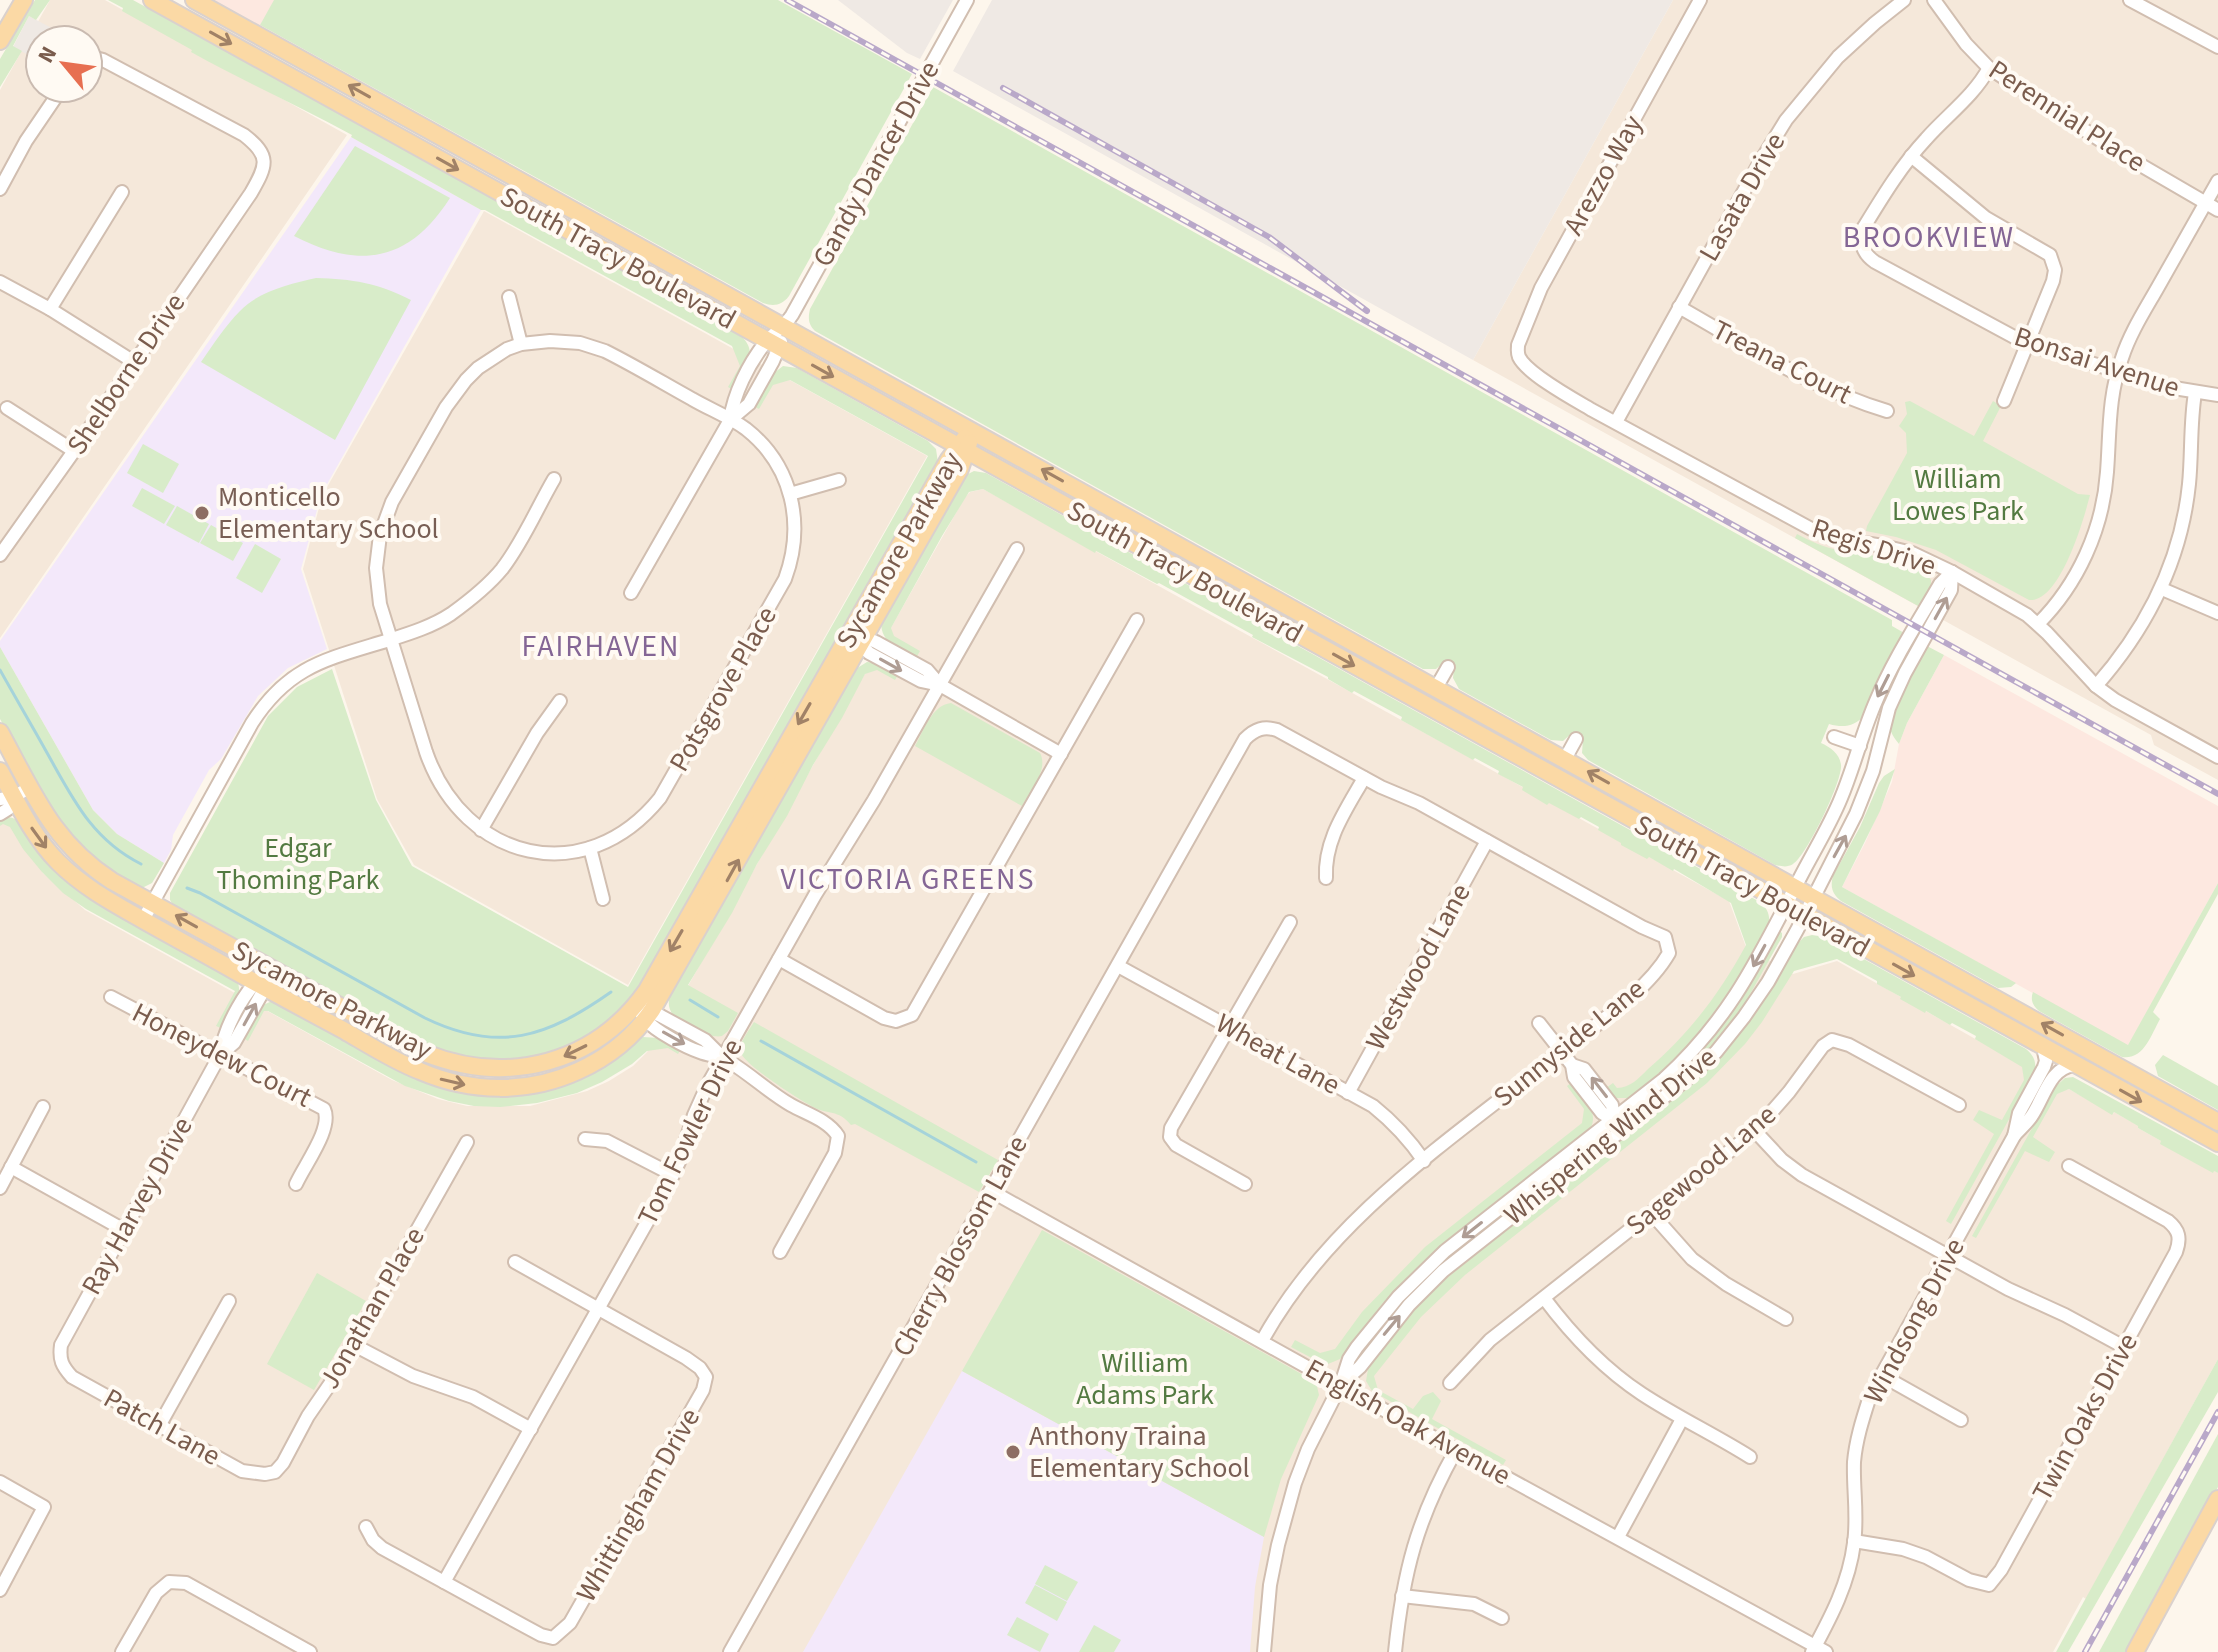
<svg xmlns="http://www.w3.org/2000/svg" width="2218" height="1652" viewBox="0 0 2218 1652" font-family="'Source Sans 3',sans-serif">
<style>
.residential{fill:#f5e8da;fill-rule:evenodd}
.commercial{fill:#fde8e0}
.industrial{fill:#efe9e4}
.education{fill:#f3e8fa}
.green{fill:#d8ecc9}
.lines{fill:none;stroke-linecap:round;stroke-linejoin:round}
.stream{stroke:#a5d3da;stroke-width:3}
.minor-casing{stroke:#d1beb0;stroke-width:16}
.major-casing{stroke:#dad1cd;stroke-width:20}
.minor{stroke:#fff;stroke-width:12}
.major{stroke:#fbd9a5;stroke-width:16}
.rail-casing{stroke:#b9a8c9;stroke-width:6}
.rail{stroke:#fffaf3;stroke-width:3;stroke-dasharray:9;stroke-linecap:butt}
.oneway{stroke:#a18267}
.oneway2{stroke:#af9d94}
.education-dot{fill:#8d6e63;stroke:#fffaf3;stroke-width:3}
.labels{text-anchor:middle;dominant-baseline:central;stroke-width:8;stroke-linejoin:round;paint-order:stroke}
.street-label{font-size:28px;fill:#7a5c4d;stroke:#fffaf3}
.park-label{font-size:28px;fill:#537a41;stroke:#fffaf3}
.education-label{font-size:28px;fill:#785e54;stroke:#fffaf3;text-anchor:start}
.neighbourhood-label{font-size:30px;letter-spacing:2px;fill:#846695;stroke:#fffaf3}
</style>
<rect width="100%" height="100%" fill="#fdf6ec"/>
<g class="residential">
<path d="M50,0H105L347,135L0,638V90ZM40,40H88V88H40Z"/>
<path d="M1673,0H2218V780L2154,745L2151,735L1473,360Z"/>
<path d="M484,211L927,456L628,985L414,865L377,799L303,569L322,496Z"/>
<path d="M983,489L1729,901L1746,947L1793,974L1837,961L2066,1090L2069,1089L2113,1114L2114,1112L2139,1126L2138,1128L2218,1173V1359L2086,1599L2083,1597L2053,1652H0V802L43,873L85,910L392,1080L438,1099L467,1106H530L587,1091L609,1081L633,1066L647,1052L688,986L965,497L970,492Z"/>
</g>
<g class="commercial">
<path d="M205,0H275L258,31Z"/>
<path d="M1944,655L2218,806V883L2128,1046L1842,887L1865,843L1892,782L1899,744L1907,723Z"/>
</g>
<g class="industrial">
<path d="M838,0H953L920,59L907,53Z"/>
<path d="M992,0H1673L1473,360L953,71Z"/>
<path d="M29,16L59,32L55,40H40V61L13,47Z"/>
</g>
<g class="education">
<path d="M351,137L481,210L321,495L301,569L327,649L288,668L258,696L221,759L209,770L173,835L171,850L164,863L117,834L93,810L0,647V641Z"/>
<path d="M962,1371L1264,1537L1255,1587L1250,1652H803Z"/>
</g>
<g class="green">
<path d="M35,0H50L36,20L29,16L13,46L22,51L0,87V59Z"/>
<path d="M108,0H133L742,337C760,354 743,373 733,390L728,387L740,366L732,346L485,210H481L351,137L352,135C297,105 245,82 191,52L192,50L122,11L123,8Z"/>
<path d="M274,0H778L912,74L789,296C782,305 774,307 763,303L260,25Z"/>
<path d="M933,87L1892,620V626L1906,634L1865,715C1854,727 1843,728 1829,724L1821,743C1830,747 1840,754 1841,765C1843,780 1806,857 1793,864C1787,868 1781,866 1775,865L1588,760L1582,753L1583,739L1572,733L1563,741L1551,740L1459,689L1453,678L1454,668L1444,662L1436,669H1423L815,331C808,324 808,318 810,309Z"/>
<path d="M355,146L450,198C409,262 360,270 294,236Z"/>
<path d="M316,278C352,279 378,283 411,300L335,440L201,362C213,345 225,326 240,311C259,291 290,284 316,278Z"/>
<path d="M783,366L797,368L928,441L936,449L938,463L641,986C603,1033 566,1059 503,1060C493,1060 482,1062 472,1060C458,1058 444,1052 430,1048L174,907L170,900V893L268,716L297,687L332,669L376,800L412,866L628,987L928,456L790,380L773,385L759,409L755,407L774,373Z"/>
<path d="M1910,401L1974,436L1993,401L2001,406L1983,441L2078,494L2090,495C2084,519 2060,603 2029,600L1936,550L1896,537L1866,531L1867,526L1907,453L1906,433L1899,426L1907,414L1905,402Z"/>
<path d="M143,444L179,464L163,493L127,473Z"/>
<path d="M974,471L986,473L1760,902C1768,909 1771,916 1768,927C1728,997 1694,1049 1629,1098H1615L1606,1088L1613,1083L1617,1088C1630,1088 1639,1078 1648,1069C1689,1034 1720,993 1746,945L1731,903L1674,869L1673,871L1649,857L1647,859L1621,845V843L1598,830L1599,827L1581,817L1579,819L1549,803L1547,805L1522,790L1523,787L1498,774L1499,771L1475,758L1473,760L1401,720L1402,717L1354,691L1352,693L1328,679V677L1252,637L1253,635L1159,583L1157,584L1096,551L1095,553L983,489L969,492L942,536L891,628L894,636L920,651L916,658C899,648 881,644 881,622L964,476Z"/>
<path d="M142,488L175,506L164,524L132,506Z"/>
<path d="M177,506L209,524L199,543L166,525Z"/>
<path d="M211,525L243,543L233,561L200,543Z"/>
<path d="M1797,534C1810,541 1823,547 1838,550C1863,556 1916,556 1931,580V587L1920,607L1795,538Z"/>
<path d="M255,544L281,559L262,593L236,578Z"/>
<path d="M1927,646L1944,655L1907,723L1899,744C1895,739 1891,734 1890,727C1888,710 1918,662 1927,646Z"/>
<path d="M0,647L93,810L117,834L164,863L152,883L142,888L138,887L99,865L58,823L0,719Z"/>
<path d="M867,662L877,663L898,675L895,680L877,670L865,674L842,718L813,765L787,816L757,864L732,913L688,985L738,1013L728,1031L722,1036C710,1039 681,1025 673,1015C668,1008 668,1002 670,995L854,670Z"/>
<path d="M951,703L1040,753C1049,770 1030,791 1022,806L915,746C924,730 932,705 951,703Z"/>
<path d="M1895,769L1880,811L1842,887L2016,983L2011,987L1998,988L1841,901C1832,894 1830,886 1833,876L1860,827L1879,783L1884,776Z"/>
<path d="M5,817C22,816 28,834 37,847L236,979C246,995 229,1013 221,1028L216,1026L235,991L86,909L63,893L42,872L23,849L10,827L3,824L0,826V820Z"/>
<path d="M2218,883V894L2153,1012L2160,1019C2151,1035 2144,1060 2122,1057L2039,1011C2033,1006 2030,1000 2033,992L2128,1045Z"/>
<path d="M1779,931L1782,933V937L1729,1032L1666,1090L1637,1106L1661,1086Z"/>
<path d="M1812,935L1824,937L2026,1049C2036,1057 2037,1065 2033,1076L1951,1224L1946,1221L1994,1134L1973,1120L1979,1110L2002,1120L2024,1080L2022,1067L1975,1039L1976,1036L1952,1023L1950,1025L1926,1011L1925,1013L1900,999L1901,997L1877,984V981L1837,959L1794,971L1762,1022L1745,1044L1707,1083L1465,1275L1421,1317L1374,1376L1378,1390L1413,1409L1423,1396L1433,1392L1441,1401L1432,1419L1506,1460L1503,1465L1372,1391L1366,1381L1368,1369L1387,1343L1418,1306L1448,1277L1704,1073L1754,1016L1798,943L1804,937Z"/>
<path d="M272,1001L404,1071L497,1094L643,1037L659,1038L681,1049L678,1054L668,1048L647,1051L632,1064L602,1082L577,1093L537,1103L500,1107L474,1106L449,1101L405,1086L268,1011H264L248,1041L243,1038L261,1006Z"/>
<path d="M754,1022L998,1160L979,1192L855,1124L851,1125C838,1109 828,1115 813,1107C800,1100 739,1062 740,1050C740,1041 750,1029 754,1022Z"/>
<path d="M2163,1055L2218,1086V1110L2158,1076L2155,1065Z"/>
<path d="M2073,1077L2218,1156V1173L2214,1171L2213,1173L2160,1144L2161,1141L2138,1128V1126L2114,1112L2112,1115L2069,1089L2057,1094L2033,1137L2055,1152L2049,1162L2025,1151L1976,1238L1972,1236L2055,1087L2065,1078Z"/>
<path d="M1571,1083C1582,1096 1599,1110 1591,1127L1429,1256L1382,1304L1340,1359L1328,1364H1323L1291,1347L1295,1340L1320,1353L1335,1349L1362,1312L1425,1247L1582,1123L1584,1109L1567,1086Z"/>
<path d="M1549,1177L1534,1194L1456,1256L1358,1365H1351L1370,1335L1431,1268Z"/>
<path d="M1042,1230L1316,1382L1319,1395L1281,1479L1264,1537L962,1371Z"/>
<path d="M317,1273L366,1301L314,1390L267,1364Z"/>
<path d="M2218,1359V1392L2068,1652H2056Z"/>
<path d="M2218,1434V1487L2128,1652H2099Z"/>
<path d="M1045,1565L1078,1582L1067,1601L1035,1584Z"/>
<path d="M1035,1585L1067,1602L1057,1621L1025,1603Z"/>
<path d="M1017,1617L1049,1634L1040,1652L1007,1635Z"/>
<path d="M1094,1625L1121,1640L1114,1652H1079Z"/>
</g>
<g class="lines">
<g class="stream">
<path d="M0,670C15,697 31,724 46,751C72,797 91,839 141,864"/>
<path d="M187,888L200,893L425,1018C499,1054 547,1037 611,992"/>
<path d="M690,1000L718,1017"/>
<path d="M761,1041L976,1162"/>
</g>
<g class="minor-casing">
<g id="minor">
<path d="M1700,0L1541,288L1518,345C1518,351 1517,351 1519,357C1527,374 1575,400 1592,410L1815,531L1839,539L1883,546L1912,553L1952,572L2027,615L2047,633L2096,686L2115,700L2218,757"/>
<path d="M1934,0L1966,44L1989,68L2120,153L2218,210"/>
<path d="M2130,0L2218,47"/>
<path d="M1989,68C1973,97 1947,115 1926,139C1901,166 1883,196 1864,227C1859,242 1862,253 1875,262L2027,344L2174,388L2218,395"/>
<path d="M1911,156L1986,218L2050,255L2055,270L2053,281L2004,401"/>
<path d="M0,189L26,141L62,88"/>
<path d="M0,282L50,309L134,362"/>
<path d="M509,297L521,344"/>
<path d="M1679,307C1746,345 1813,389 1887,411"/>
<path d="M50,309L122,192"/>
<path d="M550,341L580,343L605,351C635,366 663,383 692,399C709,409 730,417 746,429C793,466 805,525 785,579L660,798C585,891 464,861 426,752L380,604L376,568L380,535L392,502L446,407L466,380L478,368L507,349L521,344Z"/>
<path d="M7,408L74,451"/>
<path d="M730,420L749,404L773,361L781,342"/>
<path d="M1616,422L1759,164L1786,120L1838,57L1875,23L1904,0"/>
<path d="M790,494L839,480"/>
<path d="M0,555L74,451L251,193C267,165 271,156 244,135L103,60L88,56"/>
<path d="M2162,589L2218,613"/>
<path d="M631,593L730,420C734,393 748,365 765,343C774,333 785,326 792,315L967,0"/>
<path d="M2038,624C2078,584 2103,529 2107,472C2110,433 2108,396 2122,358C2130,333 2145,310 2158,287C2178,252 2198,217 2218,181"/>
<path d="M858,635L876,642L927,670L940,685L1061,754"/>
<path d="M856,640L869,653L921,681L940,685"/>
<path d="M2096,686C2147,628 2181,562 2189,484C2192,454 2190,423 2195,393"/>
<path d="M1436,688L1448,667"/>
<path d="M1834,737L1860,746"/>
<path d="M1565,759L1576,739"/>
<path d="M0,799L14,797L30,787"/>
<path d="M0,814L8,809L14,797"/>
<path d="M481,830L537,733L560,701"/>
<path d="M590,848L603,899"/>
<path d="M1326,878C1324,840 1346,810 1364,778"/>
<path d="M143,920L252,723C289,665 328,659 389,640C411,633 433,626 451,614C469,601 488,586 502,569C523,542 537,508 554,479"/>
<path d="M779,959L884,1018L896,1021L912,1015L1137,620"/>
<path d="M1118,966L1373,1106C1393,1122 1409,1139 1424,1161"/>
<path d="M269,967C245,991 226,1022 220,1055L61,1345C59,1360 62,1366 72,1377L242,1471L265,1474L275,1472L283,1463L308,1416L330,1384L467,1142"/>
<path d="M111,997L324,1109C333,1128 305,1164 296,1184"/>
<path d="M636,1004C639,1009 642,1016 646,1020C655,1031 687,1048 700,1052C710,1056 720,1056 730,1062C751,1075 770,1093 791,1105C807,1114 828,1120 838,1136L835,1153L780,1252"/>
<path d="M646,1008L705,1040L721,1056"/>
<path d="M1539,1023L1572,1065L1574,1077L1602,1113L1617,1122"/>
<path d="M220,1055L234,1043L261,995L266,981"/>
<path d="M1572,1065L1584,1069L1612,1105L1614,1119"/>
<path d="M1348,1093L1487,841"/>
<path d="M1755,1131L1782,1160L1802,1175L2008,1289L2065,1315L2124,1347"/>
<path d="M2014,1136L2019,1113L2044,1067L2046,1061L2043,1047"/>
<path d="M585,1139L607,1141L673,1175"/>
<path d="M11,1167L124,1230"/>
<path d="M1245,1184L1176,1145L1170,1137L1171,1128L1290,922"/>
<path d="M0,1188L43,1107"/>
<path d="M991,1191L1456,1450L1826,1652"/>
<path d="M1652,1214L1692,1259L1726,1284L1786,1319"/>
<path d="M1544,1298C1571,1334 1604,1369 1642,1394C1677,1417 1715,1435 1750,1457"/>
<path d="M352,1344L413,1376L473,1397L531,1429"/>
<path d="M1881,1375L1961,1420"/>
<path d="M1342,1383L1360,1367L1409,1305L1443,1271L1687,1079L1716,1052L1744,1017L1768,982L1797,930L1856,814L1873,771L1889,708L1905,673L1951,590L1952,572"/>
<path d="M1450,1383L1490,1340L1755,1131L1789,1092L1823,1046L1832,1040L1849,1045L1959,1105"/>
<path d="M159,1426L229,1301"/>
<path d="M0,1482L44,1507L0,1590"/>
<path d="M366,1527L373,1540L382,1548L528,1628L541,1635L553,1638L570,1623L703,1390L706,1377L700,1368L686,1358L515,1262"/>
<path d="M1618,1537L1682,1419"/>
<path d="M1854,1541L1903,1549L1926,1557L1969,1580L1989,1585L2001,1570L2176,1252C2181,1238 2179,1230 2168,1221L2069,1166"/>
<path d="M444,1582L668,1185L679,1162L694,1115L707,1086L815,895L874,800L1017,549"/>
<path d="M1402,1596L1474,1604L1502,1618"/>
<path d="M122,1652L156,1593L169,1582L186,1583L310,1652"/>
<path d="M730,1652L1245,739C1255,729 1264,726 1277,730L1381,787L1419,803L1642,927L1665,937L1669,953C1646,993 1592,1027 1557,1055C1450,1140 1329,1219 1262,1341"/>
<path d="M1264,1652L1270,1585L1278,1545L1295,1483L1308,1449L1341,1384L1349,1359L1357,1347L1398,1297L1445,1251L1664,1079C1733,1016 1760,954 1802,874C1815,849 1830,825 1841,798C1854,767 1862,733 1876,701C1893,660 1918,622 1940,584L1952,572"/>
<path d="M1395,1652C1403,1573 1417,1519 1456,1450"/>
<path d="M1812,1652C1831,1617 1849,1583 1854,1543C1858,1516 1853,1489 1854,1462C1856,1439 1863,1418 1870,1396L2014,1136C2019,1130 2026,1124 2031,1117C2044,1099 2049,1068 2074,1065"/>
</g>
</g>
<g class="major-casing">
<g id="major">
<path d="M152,0L2218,1143"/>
<path d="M194,0L2218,1122"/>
<path d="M0,41L24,0"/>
<path d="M0,732C33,792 52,842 112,881L425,1053C508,1086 595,1064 647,990L949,459L965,438"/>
<path d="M0,771C17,802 33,837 58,862C83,887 113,903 143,920C173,937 203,953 233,970C270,991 308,1011 345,1031C369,1045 394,1061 420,1071C471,1093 528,1094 578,1071C609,1057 633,1038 652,1010L960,469L969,443"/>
<path d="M2135,1652L2218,1499"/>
</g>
</g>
<use href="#minor" class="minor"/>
<use href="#major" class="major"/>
<g class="rail-casing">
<g id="rail">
<path d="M787,0L2218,794"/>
<path d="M1003,88L1269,237L1367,311"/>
<path d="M2085,1652L2218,1412"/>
</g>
</g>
<use href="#rail" class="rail"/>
</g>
<defs><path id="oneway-shaft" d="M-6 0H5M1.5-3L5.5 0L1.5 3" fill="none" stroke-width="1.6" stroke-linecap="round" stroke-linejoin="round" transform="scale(2)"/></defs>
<g class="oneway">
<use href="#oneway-shaft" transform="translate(221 38) rotate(29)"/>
<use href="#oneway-shaft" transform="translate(359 91) rotate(-151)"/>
<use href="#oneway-shaft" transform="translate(448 164) rotate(29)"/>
<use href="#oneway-shaft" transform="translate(823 371) rotate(29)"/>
<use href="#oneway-shaft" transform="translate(1052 475) rotate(-151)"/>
<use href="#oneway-shaft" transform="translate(1344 660) rotate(29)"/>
<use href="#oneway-shaft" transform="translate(804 714) rotate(120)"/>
<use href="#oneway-shaft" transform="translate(1598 777) rotate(-151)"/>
<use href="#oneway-shaft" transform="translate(39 838) rotate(54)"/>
<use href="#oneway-shaft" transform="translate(733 870) rotate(-61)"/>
<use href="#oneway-shaft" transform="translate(186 921) rotate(-151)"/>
<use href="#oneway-shaft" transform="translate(676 941) rotate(120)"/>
<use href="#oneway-shaft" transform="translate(1904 970) rotate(29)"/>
<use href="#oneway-shaft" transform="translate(2052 1029) rotate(-151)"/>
<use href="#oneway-shaft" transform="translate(575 1051) rotate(154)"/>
<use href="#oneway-shaft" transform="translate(453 1082) rotate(13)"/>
<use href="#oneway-shaft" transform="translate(2131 1096) rotate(29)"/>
</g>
<g class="oneway2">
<use href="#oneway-shaft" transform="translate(1941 608) rotate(-61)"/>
<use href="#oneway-shaft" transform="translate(891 665) rotate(29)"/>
<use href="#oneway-shaft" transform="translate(1883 686) rotate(117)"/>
<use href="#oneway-shaft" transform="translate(1840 846) rotate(-61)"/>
<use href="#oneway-shaft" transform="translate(1759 956) rotate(119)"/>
<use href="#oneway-shaft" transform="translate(250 1014) rotate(-61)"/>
<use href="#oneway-shaft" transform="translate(674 1038) rotate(29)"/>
<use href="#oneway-shaft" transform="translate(1599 1087) rotate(-128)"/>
<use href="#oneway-shaft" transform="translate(1472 1230) rotate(142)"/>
<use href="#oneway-shaft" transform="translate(1392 1325) rotate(-50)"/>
</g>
<g class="education-dot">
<circle cx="202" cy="513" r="8"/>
<circle cx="1013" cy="1452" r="8"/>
</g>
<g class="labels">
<g class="street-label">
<text transform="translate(2067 116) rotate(33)">Perennial Place</text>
<text transform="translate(876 164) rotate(-61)">Gandy Dancer Drive</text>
<text transform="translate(1603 175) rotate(-61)">Arezzo Way</text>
<text transform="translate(1742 197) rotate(-60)">Lasata Drive</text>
<text transform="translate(618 258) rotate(29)">South Tracy Boulevard</text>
<text transform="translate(1782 362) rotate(27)">Treana Court</text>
<text transform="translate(2097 362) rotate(18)">Bonsai Avenue</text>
<text transform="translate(126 374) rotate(-56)">Shelborne Drive</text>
<text transform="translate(1874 547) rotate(18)">Regis Drive</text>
<text transform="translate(899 550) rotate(-60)">Sycamore Parkway</text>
<text transform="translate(1185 572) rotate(29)">South Tracy Boulevard</text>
<text transform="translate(723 689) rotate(-60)">Potsgrove Place</text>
<text transform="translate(1752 886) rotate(29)">South Tracy Boulevard</text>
<text transform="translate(1418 967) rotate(-61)">Westwood Lane</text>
<text transform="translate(332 1000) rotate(28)">Sycamore Parkway</text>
<text transform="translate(1569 1043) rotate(-39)">Sunnyside Lane</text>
<text transform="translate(1278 1054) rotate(29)">Wheat Lane</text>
<text transform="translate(222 1055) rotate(27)">Honeydew Court</text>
<text transform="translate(690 1132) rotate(-64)">Tom Fowler Drive</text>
<text transform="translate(1610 1136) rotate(-39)">Whispering Wind Drive</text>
<text transform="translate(1701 1170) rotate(-40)">Sagewood Lane</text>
<text transform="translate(137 1206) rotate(-61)">Ray Harvey Drive</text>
<text transform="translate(960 1246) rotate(-61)">Cherry Blossom Lane</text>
<text transform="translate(372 1308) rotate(-60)">Jonathan Place</text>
<text transform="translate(1914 1321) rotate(-62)">Windsong Drive</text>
<text transform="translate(2085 1417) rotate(-61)">Twin Oaks Drive</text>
<text transform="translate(1408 1422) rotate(29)">English Oak Avenue</text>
<text transform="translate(162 1427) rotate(29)">Patch Lane</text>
<text transform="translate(638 1505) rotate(-60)">Whittingham Drive</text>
</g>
<g class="park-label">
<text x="1958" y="479">William<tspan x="1958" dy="32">Lowes Park</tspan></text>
<text x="298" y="848">Edgar<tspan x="298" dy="32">Thoming Park</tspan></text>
<text x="1145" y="1363">William<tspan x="1145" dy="32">Adams Park</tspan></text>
</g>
<g class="education-label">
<text x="218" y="497">Monticello<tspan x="218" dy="32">Elementary School</tspan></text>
<text x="1029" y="1436">Anthony Traina<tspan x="1029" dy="32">Elementary School</tspan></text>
</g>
<g class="neighbourhood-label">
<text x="1929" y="237">BROOKVIEW</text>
<text x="601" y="646">FAIRHAVEN</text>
<text x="908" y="879">VICTORIA GREENS</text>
</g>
</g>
<g transform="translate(64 64) rotate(299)"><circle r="38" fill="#fffaf3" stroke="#cabbb1" stroke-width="2"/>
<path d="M0-6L14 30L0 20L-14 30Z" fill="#e76f51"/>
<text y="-12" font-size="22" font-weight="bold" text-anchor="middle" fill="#7a5c4d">N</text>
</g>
</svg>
